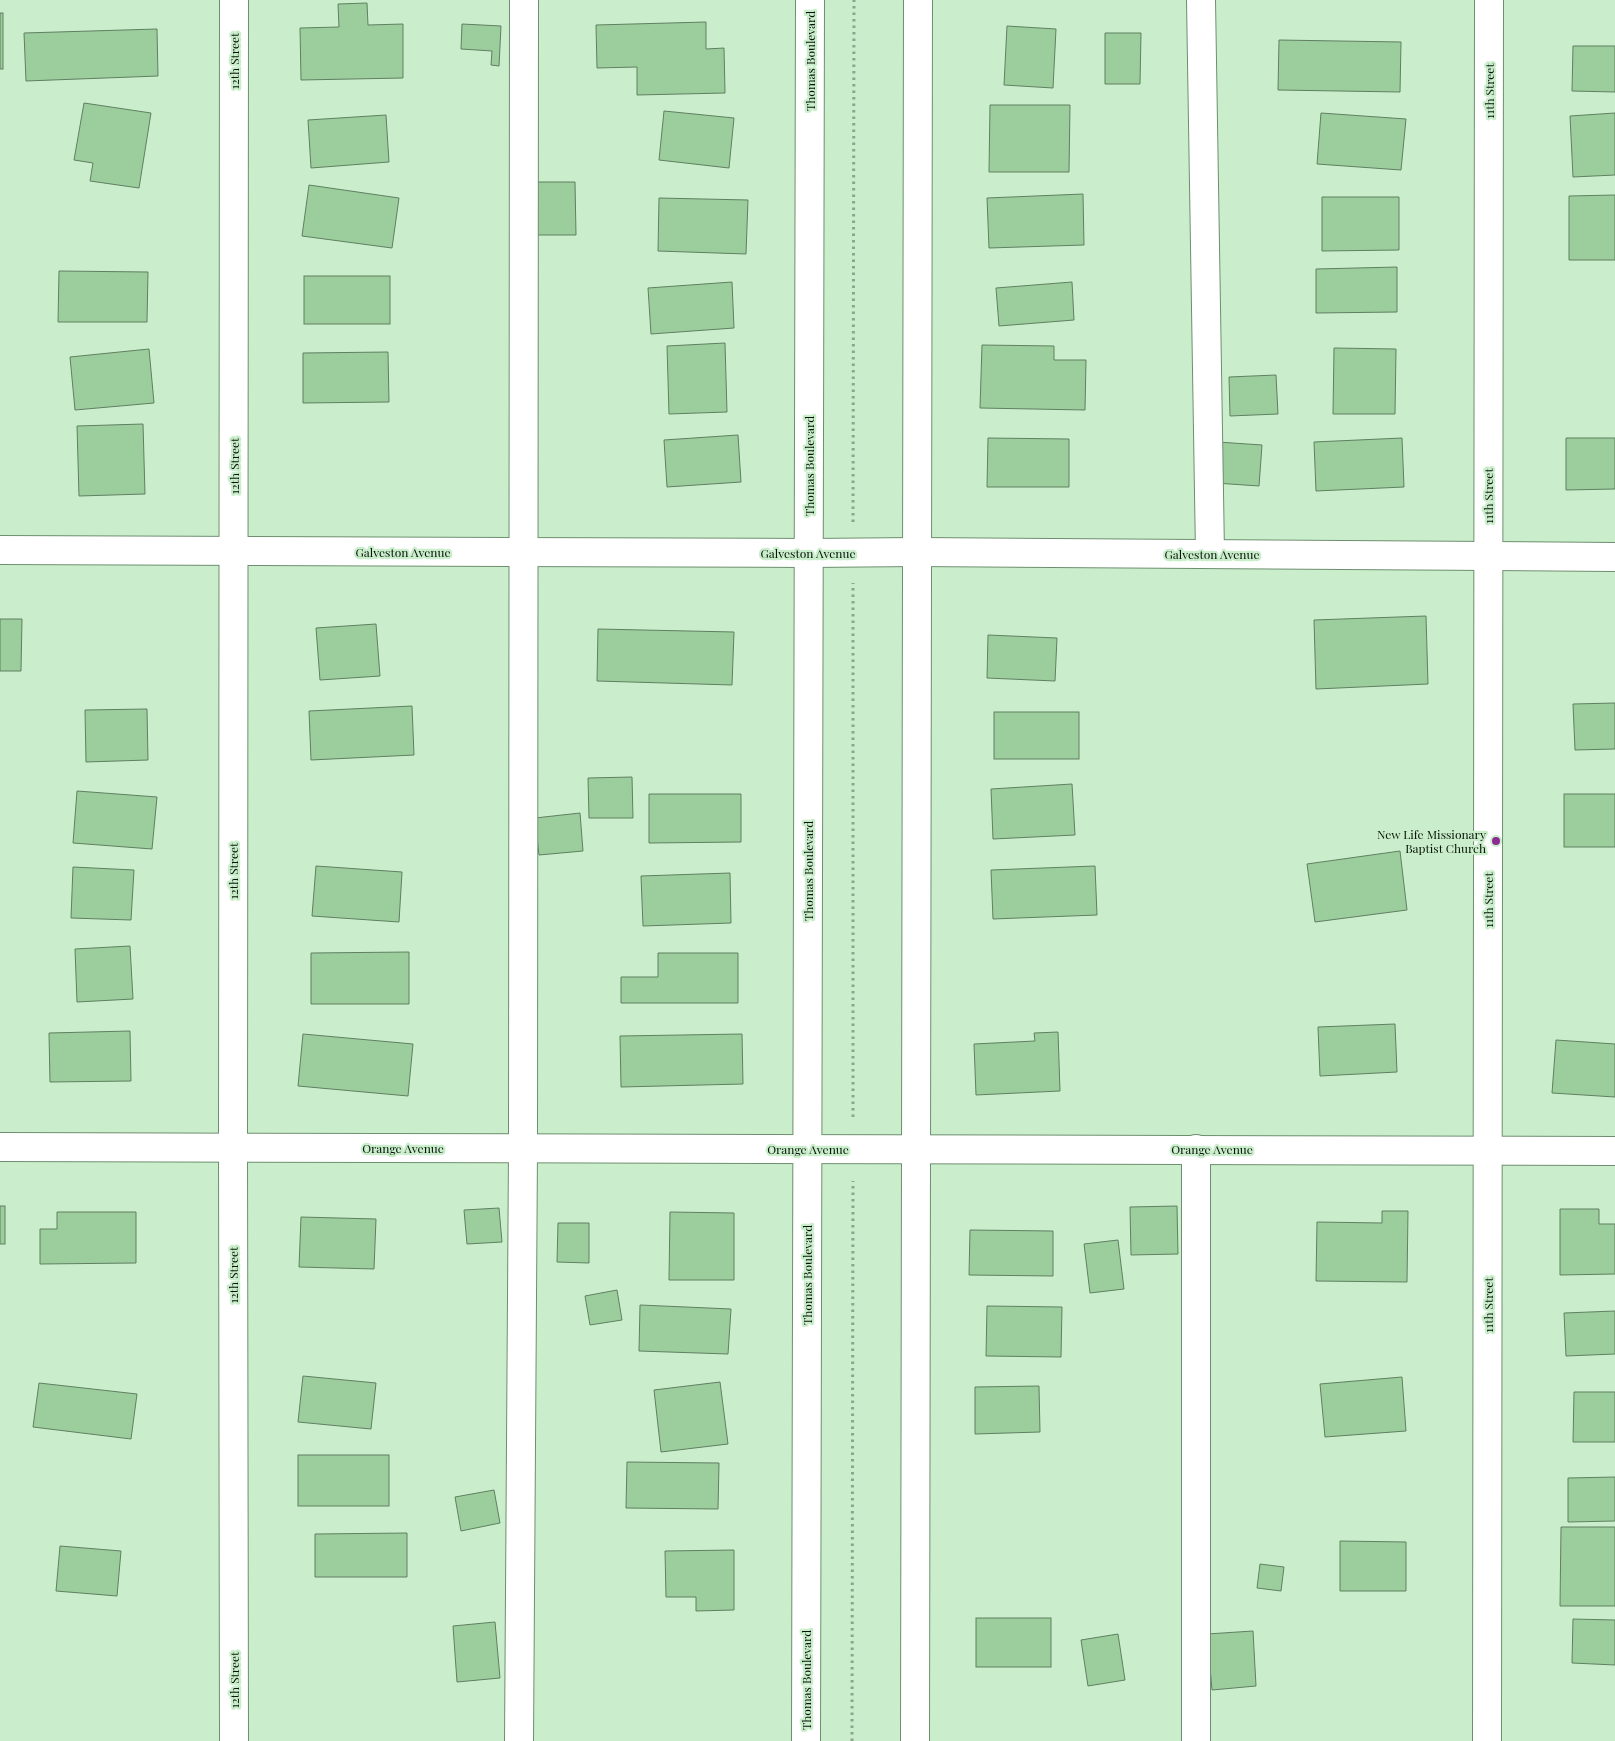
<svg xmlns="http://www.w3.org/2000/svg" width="1615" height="1741" viewBox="0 0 1615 1741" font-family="'Playfair Display',serif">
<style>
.building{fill:#9bcd9d;stroke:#608061}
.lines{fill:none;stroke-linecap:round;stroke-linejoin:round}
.minor-casing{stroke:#6e8f6f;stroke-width:30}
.major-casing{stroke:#6e8f6f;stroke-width:30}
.path{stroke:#89a58a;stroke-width:3;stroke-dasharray:2.5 4;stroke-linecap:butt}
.minor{stroke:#fff;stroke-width:28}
.major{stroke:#fff;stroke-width:28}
.poi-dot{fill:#8d2a92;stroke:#caeecb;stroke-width:2}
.labels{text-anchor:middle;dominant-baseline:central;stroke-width:4.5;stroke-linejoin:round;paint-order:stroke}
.street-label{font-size:12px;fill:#061207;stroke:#caeecb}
.poi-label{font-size:12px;fill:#061207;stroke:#caeecb;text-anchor:end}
</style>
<rect width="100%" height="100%" fill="#caeecb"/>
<g class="building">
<path d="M367,3L368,25L403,24V78L301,80L300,28L339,27L338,4Z"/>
<rect x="0" y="13" width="3" height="56"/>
<path d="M706,22V49L724,48L725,93L637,95V67L597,68L596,25Z"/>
<path d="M462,24L501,26L499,66L491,65L492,51L461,49Z"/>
<path d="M1007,26L1056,29L1053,88L1004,85Z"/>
<path d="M157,29L158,76L26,81L24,33Z"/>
<path d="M1105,33H1141L1140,84H1105Z"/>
<path d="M1279,40L1401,42L1400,92L1278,90Z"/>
<path d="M1573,46H1615V92L1572,91Z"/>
<path d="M84,103L151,113L139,188L90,181L93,163L74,160Z"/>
<path d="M990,105H1070L1069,172H989Z"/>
<path d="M664,111L734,118L729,168L659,160Z"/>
<path d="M1321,113L1406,119L1401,170L1317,164Z"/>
<path d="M1615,113V175L1573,177L1570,116Z"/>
<path d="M386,115L389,162L311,168L308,120Z"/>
<path d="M536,182H575L576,235H537Z"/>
<path d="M309,185L399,198L392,248L302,236Z"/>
<path d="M1083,194L1084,245L989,248L987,198Z"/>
<path d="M1615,195V260H1569V196Z"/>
<path d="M1322,197H1399V250L1322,251Z"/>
<path d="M659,198L748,200L746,254L658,251Z"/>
<path d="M1397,267V312L1316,313V269Z"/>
<path d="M59,271L148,272L147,322H58Z"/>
<rect x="304" y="276" width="86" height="48"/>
<path d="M732,282L734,328L651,334L648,288Z"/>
<path d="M1072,282L1074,320L999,326L996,288Z"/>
<path d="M725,343L727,412L669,414L667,346Z"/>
<path d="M982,345L1054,346V360H1086L1085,410L980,408Z"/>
<path d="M1334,348L1396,349L1395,414H1333Z"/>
<path d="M149,349L154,403L75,410L70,357Z"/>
<path d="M388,352L389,402L303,403V353Z"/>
<path d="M1276,375L1278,414L1230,416L1229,377Z"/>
<path d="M143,424L145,494L79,496L77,426Z"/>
<path d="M738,435L741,482L667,487L664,440Z"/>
<path d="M988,438L1069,439V487H987Z"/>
<path d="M1402,438L1404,487L1316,491L1314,442Z"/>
<path d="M1566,438H1615V489L1566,490Z"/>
<path d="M1218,442L1262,445L1259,486L1215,483Z"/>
<path d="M1426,616L1428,684L1316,689L1314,620Z"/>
<path d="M0,619H22L21,671H0Z"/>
<path d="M376,624L380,676L320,680L316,628Z"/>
<path d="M598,629L734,632L732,685L597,681Z"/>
<path d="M988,635L1057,638L1055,681L987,678Z"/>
<path d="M1615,703V749L1575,750L1573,704Z"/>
<path d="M412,706L414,755L311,760L309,711Z"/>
<path d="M147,709L148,760L86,762L85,710Z"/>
<rect x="994" y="712" width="85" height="47"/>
<path d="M632,777L633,818H589L588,778Z"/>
<path d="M1072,784L1075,835L993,839L991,789Z"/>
<path d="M77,791L157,797L152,849L73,843Z"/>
<path d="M649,794H741V842L649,843Z"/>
<rect x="1564" y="794" width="51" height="53"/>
<path d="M580,813L583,851L539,855L535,818Z"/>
<path d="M1400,851L1407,910L1315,922L1307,864Z"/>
<path d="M316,866L402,872L399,922L312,916Z"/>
<path d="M1095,866L1097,915L993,919L991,870Z"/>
<path d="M73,867L134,870L131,920L71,918Z"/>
<path d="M730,873L731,923L643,926L641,876Z"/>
<path d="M130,946L133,999L77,1002L75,949Z"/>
<path d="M409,952V1004H311V953Z"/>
<path d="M658,953H738V1003H621V977H658Z"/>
<path d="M1395,1024L1397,1072L1320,1076L1318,1027Z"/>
<path d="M130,1031L131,1081L50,1082L49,1033Z"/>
<path d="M1058,1032L1060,1091L976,1095L974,1044L1035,1041L1034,1033Z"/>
<path d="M303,1034L413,1044L408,1096L298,1086Z"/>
<path d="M742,1034L743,1084L621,1087L620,1036Z"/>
<path d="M1556,1040L1615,1044V1097L1552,1093Z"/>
<rect x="0" y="1206" width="5" height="38"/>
<path d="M1177,1206L1178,1254L1131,1255L1130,1207Z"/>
<path d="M499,1208L502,1242L467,1244L464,1210Z"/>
<path d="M1560,1209H1599V1224H1615V1274L1560,1275Z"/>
<path d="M1382,1211H1408L1407,1282L1316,1281L1317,1222L1382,1223Z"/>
<path d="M57,1212H136V1263L40,1264V1229H57Z"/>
<path d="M670,1212L734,1213V1280H669Z"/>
<path d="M301,1217L376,1219L374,1269L299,1267Z"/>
<path d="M558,1223H589V1263L557,1262Z"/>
<path d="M970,1230L1053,1231V1276L969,1275Z"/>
<path d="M1118,1240L1124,1289L1090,1293L1084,1244Z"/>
<path d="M617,1290L622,1320L590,1325L585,1296Z"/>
<path d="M640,1305L731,1309L728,1354L639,1351Z"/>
<path d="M987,1306L1062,1307L1061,1357L986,1356Z"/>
<path d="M1615,1311V1354L1566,1356L1564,1313Z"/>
<path d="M303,1376L376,1383L371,1429L298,1422Z"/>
<path d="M1402,1377L1406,1431L1325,1437L1320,1384Z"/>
<path d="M720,1382L728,1444L661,1452L654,1390Z"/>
<path d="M39,1383L137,1394L131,1439L33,1427Z"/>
<path d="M1039,1386L1040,1432L975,1434V1387Z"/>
<path d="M1574,1392H1615V1442H1573Z"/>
<rect x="298" y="1455" width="91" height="51"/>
<path d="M627,1462L719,1463L718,1509L626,1508Z"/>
<path d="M1615,1477V1521L1568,1522V1478Z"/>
<path d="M494,1490L500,1523L461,1531L455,1497Z"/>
<path d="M1561,1527H1615V1606H1560Z"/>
<path d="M407,1533V1577H315V1534Z"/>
<path d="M1340,1541L1406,1542V1591H1340Z"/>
<path d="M60,1546L121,1551L117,1596L56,1591Z"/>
<path d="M734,1550V1610L696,1611V1597H666L665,1551Z"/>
<path d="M1260,1564L1284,1567L1281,1591L1257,1588Z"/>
<rect x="976" y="1618" width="75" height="49"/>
<path d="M1573,1619L1615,1620V1665L1572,1663Z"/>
<path d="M495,1622L500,1678L457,1682L453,1626Z"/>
<path d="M1253,1631L1256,1686L1212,1690L1207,1634Z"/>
<path d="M1118,1634L1125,1680L1088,1686L1081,1640Z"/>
</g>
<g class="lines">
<g class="minor-casing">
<g id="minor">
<path d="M1201,0L1210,554"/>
<path d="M0,550L809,553L917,552L1615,557"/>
<path d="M0,1147L1615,1151"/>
<path d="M1196,1149V1741"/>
<path d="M234,1741L233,1148L234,0"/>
<path d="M519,1741L523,1149L524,0"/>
<path d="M1487,1741L1489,0"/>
</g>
</g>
<g class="major-casing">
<g id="major">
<path d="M806,1741L810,0"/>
<path d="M915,1741L918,0"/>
</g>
</g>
<g class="path">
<path d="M853,522L854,0"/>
<path d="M853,1117V583"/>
<path d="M852,1741L853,1181"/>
</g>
<use href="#minor" class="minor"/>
<use href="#major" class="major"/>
</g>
<circle class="poi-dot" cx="1496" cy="841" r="5"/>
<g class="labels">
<g class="street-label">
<text transform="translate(234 61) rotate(-90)">12th Street</text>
<text transform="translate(810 61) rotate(-90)">Thomas Boulevard</text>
<text transform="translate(1489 91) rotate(-90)">11th Street</text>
<text transform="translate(234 466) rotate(-90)">12th Street</text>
<text transform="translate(809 466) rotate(-90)">Thomas Boulevard</text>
<text transform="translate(1488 496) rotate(-90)">11th Street</text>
<text x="403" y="552">Galveston Avenue</text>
<text x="808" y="553">Galveston Avenue</text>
<text x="1212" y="554">Galveston Avenue</text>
<text transform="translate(233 871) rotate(-90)">12th Street</text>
<text transform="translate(808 871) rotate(-90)">Thomas Boulevard</text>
<text transform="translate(1488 900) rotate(-90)">11th Street</text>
<text x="403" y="1148">Orange Avenue</text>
<text x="808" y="1149">Orange Avenue</text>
<text x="1212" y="1149">Orange Avenue</text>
<text transform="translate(233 1275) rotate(-90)">12th Street</text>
<text transform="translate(807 1275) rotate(-90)">Thomas Boulevard</text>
<text transform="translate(1488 1305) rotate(-90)">11th Street</text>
<text transform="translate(234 1680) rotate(-90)">12th Street</text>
<text transform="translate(806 1680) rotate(-90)">Thomas Boulevard</text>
</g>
<g class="poi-label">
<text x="1486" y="834">New Life Missionary<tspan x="1486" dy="14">Baptist Church</tspan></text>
</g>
</g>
</svg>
